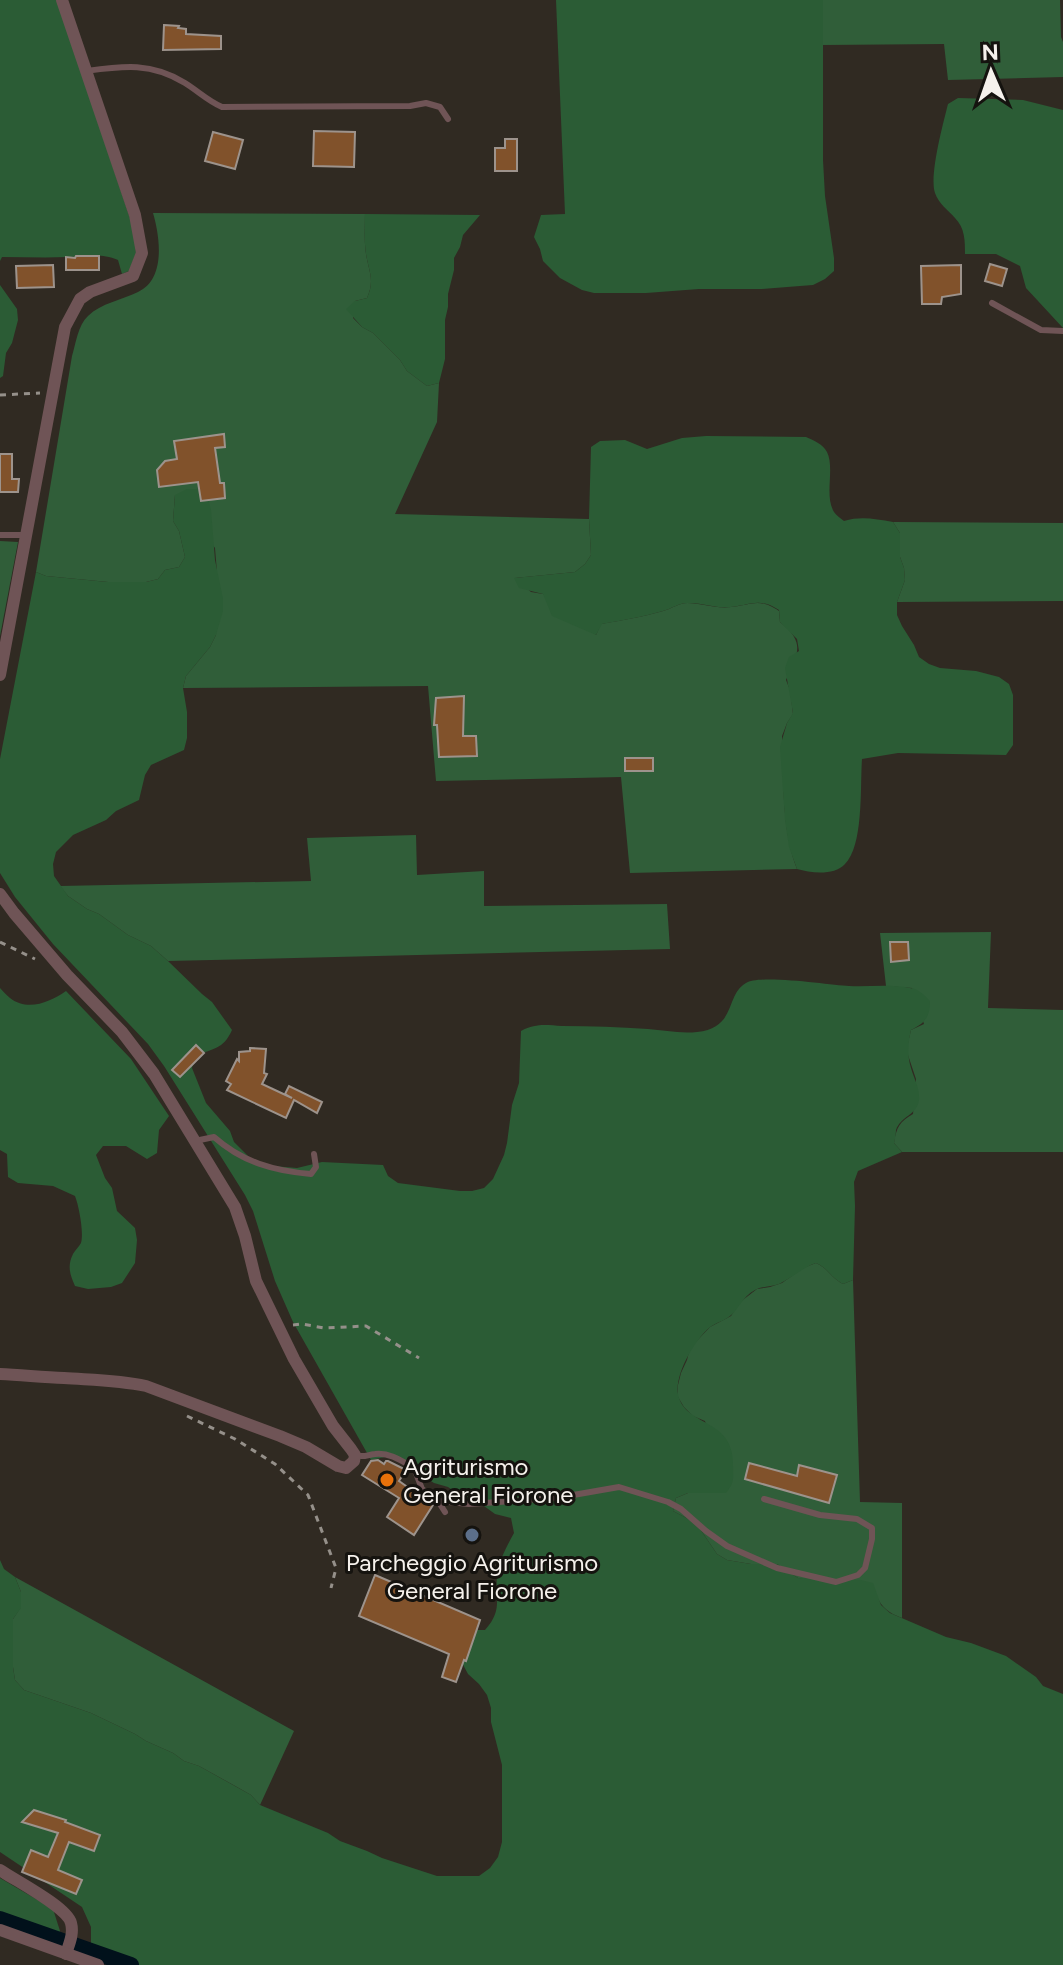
<svg xmlns="http://www.w3.org/2000/svg" width="1063" height="1965" viewBox="0 0 1063 1965" font-family="Figtree,sans-serif">
<style>
.green{fill:#305e39}
.forest{fill:#2b5c35}
.lines{fill:none;stroke-linecap:round;stroke-linejoin:round}
.canal{stroke:#01111b;stroke-width:16}
.building{fill:#81522b;stroke:#9d938c;stroke-width:2}
.path{stroke:#95908a;stroke-width:3;stroke-dasharray:6 6;stroke-linecap:butt}
.lane{stroke:#6f5456;stroke-width:6}
.street{stroke:#6f5456;stroke-width:12}
.food-dot{fill:#e8710a;stroke:#15130f;stroke-width:3}
.service-dot{fill:#5c6f8a;stroke:#15130f;stroke-width:3}
.labels{text-anchor:middle;dominant-baseline:central;stroke-width:6;stroke-linejoin:round;paint-order:stroke}
.poi-label{font-size:24px;fill:#f5f1ec;stroke:#15130f;text-anchor:start}
</style>
<rect width="100%" height="100%" fill="#302a22"/>
<g class="green">
<path d="M823,0H1060L1061,37L1063,42V77L948,80L944,44L823,45Z"/>
<path d="M153,213L365,214C365,227 364,241 366,254C369,272 375,280 367,298L355,301L353,318L362,327L373,333L400,360L407,371L427,386L439,383L437,422L395,514L589,519L591,555L585,564L575,572L515,578L531,592L543,594L596,635L601,624C622,620 643,617 663,611C671,609 679,603 687,603C702,603 716,609 731,607C751,605 759,597 779,611L780,622C806,643 798,653 786,680L790,690L793,714L787,723L782,736C784,780 781,828 797,869L630,873L621,777L436,781L428,686L183,688L186,676L210,647L216,635L217,572L215,548L175,495L173,521L179,531L185,557L179,567L165,570L158,579L146,582H108L46,576L36,572L72,356C76,343 78,325 88,316C101,303 122,300 138,292C166,279 160,237 153,213Z"/>
<path d="M893,522L1063,523V601L897,602L905,580L904,568L900,557V533Z"/>
<path d="M0,541L18,542L0,636Z"/>
<path d="M416,835L417,875L484,871V906L667,904L670,949L168,961L151,946L128,935L99,914L87,909L68,896L60,886L311,881L307,838Z"/>
<path d="M991,932L988,1008L1063,1010V1152H902L894,1143C896,1128 900,1121 913,1114L916,1079L908,1055V1043L911,1030L924,1024L912,988L886,986L880,933Z"/>
<path d="M816,1263C829,1269 830,1277 843,1284L853,1280L860,1502L902,1503V1618C889,1613 882,1608 876,1595L798,1578L777,1564H751L727,1560L717,1554L696,1523L673,1511L676,1498L688,1493H726L705,1421L693,1416L684,1407L678,1397V1385L681,1373L687,1360L690,1348L710,1327L731,1316L739,1303L757,1289L770,1287L782,1283L803,1268Z"/>
<path d="M15,1577L294,1731L260,1805L251,1795L237,1787L199,1766L184,1761L173,1753L146,1741L135,1734L91,1713L24,1690L15,1680L13,1667V1619L21,1607V1592Z"/>
</g>
<g class="forest">
<path d="M0,0H57L135,233L136,253L129,271L122,274L118,260C99,252 86,257 67,257C46,258 24,257 2,257L0,261Z"/>
<path d="M556,0H823V160L825,196L834,258V271L825,279L813,285L800,286L762,289H699L646,293H594L582,290L560,278L543,261L540,249L534,237L541,215L565,214Z"/>
<path d="M958,98L1023,100L1063,110V328L1026,288L1020,266L996,254H965C965,241 965,228 955,218C948,210 939,204 935,193C929,176 943,124 948,104Z"/>
<path d="M365,214L480,215L463,235L460,247L454,258V270L448,294V307L445,320V359L439,383L427,386L407,371L400,360L373,333L362,327L346,309L355,301L367,298C375,280 369,272 366,254C364,241 365,227 365,214Z"/>
<path d="M0,285L17,309L18,320L12,343L6,353L3,376L0,378Z"/>
<path d="M706,436L806,437C813,440 823,444 827,452C835,468 824,496 834,512C836,515 840,518 844,521C861,516 875,519 893,522L900,533V557L904,568L905,580L897,602V615L902,626L914,645L919,657L929,664L940,668L976,671L999,677L1009,684L1013,695V745L1006,755L898,753L862,759C860,786 864,845 845,864C834,876 811,873 797,869L789,847L785,820L780,747L787,723L793,713L785,668L789,657L799,651L797,639L780,622L779,610C759,597 751,605 731,607C716,609 702,602 687,603C679,603 671,609 663,611C643,617 623,620 602,624L596,635L552,616L543,594L519,588L514,578L575,572L585,564L591,555L589,519L591,447L600,441L625,440L647,449L682,438Z"/>
<path d="M187,489H199L208,498L211,510L215,560L223,599V611L216,635L210,647L186,676L183,688L187,712V738L184,750L151,765L145,775L139,800L116,811L106,820L73,835L56,852L53,864L54,876L68,896L87,909L99,914L128,935L151,946L168,961L202,994L212,1002L232,1030C223,1050 213,1048 195,1056L192,1068L206,1103L230,1131L234,1142L251,1159L273,1166L297,1168L322,1162L383,1165L388,1176L398,1183L460,1191H472L484,1188L493,1179L504,1155L507,1143L512,1105L519,1083L521,1031C536,1023 546,1025 562,1026C591,1026 619,1027 648,1029C664,1030 680,1034 697,1032C737,1028 725,995 746,983C760,974 830,985 849,986C869,987 890,984 910,988C919,989 924,995 930,1001C930,1017 925,1023 911,1030C908,1043 907,1055 911,1068C914,1079 920,1088 919,1100C917,1115 901,1116 896,1130C896,1132 895,1141 894,1143L902,1152L858,1171L854,1182L855,1206L853,1280L843,1284C830,1277 829,1269 816,1263C802,1268 792,1278 779,1284C771,1287 762,1286 755,1290C742,1297 739,1309 730,1316C724,1321 715,1323 709,1328C694,1341 672,1378 679,1398C689,1427 734,1419 733,1465C733,1479 735,1482 726,1493H688L676,1498L673,1511L696,1523L717,1554L727,1560L751,1564H777L798,1578L861,1580L873,1583L881,1605L890,1613L946,1637L971,1643L1006,1656L1036,1677L1043,1686L1063,1694V1965H137L91,1951V1927L82,1907L0,1852V1560L4,1569L15,1577L21,1592V1608L13,1619V1667L15,1680L24,1690L91,1713L135,1734L146,1741L173,1753L184,1761L199,1766L251,1795L260,1805L328,1833L340,1841L367,1851L382,1858L437,1876H479L490,1868L498,1857L502,1842V1765L491,1722V1708L487,1695L479,1684L468,1674L460,1659L459,1630H485C503,1610 495,1599 497,1575C499,1560 507,1546 514,1533L511,1518L495,1514L484,1506L471,1503L448,1487L434,1483L410,1468L400,1457H385L371,1460L293,1322L275,1281L253,1211L245,1195L164,1066L148,1044L53,944L15,897L0,873V759L36,572L46,576L108,582H146L158,579L165,570L179,567L185,557L179,531L173,521L175,495Z"/>
<path d="M0,988C3,991 6,995 10,998C28,1012 50,1002 66,991L131,1059L169,1116L159,1130L157,1153L147,1159L126,1146H103L96,1155L105,1178L112,1188L117,1211L135,1228L137,1240L135,1263L122,1283L111,1287L88,1289L75,1286C70,1275 67,1266 73,1254C75,1250 79,1247 81,1243C84,1233 79,1206 75,1196L53,1186L18,1183L8,1177L7,1154L0,1150Z"/>
<path d="M0,1878L53,1909L60,1931L55,1943L0,1922Z"/>
</g>
<g class="lines">
<path class="canal" d="M0,1919L131,1965"/>
</g>
<g class="building">
<path d="M164,25L179,26L178,28L186,29V34L221,36V49L163,50Z"/>
<path d="M314,131L355,132L354,167L313,166Z"/>
<path d="M213,132L243,140L235,169L205,161Z"/>
<path d="M505,139H517V171H495V148H505Z"/>
<path d="M76,256H99V270H66V257L75,258Z"/>
<path d="M990,264L1007,269L1002,286L985,281Z"/>
<path d="M53,265L54,287L17,288L16,266Z"/>
<path d="M961,265V294L942,297L941,304H922L921,266Z"/>
<path d="M224,434L225,447L215,448L220,483H224L225,498L201,501L198,482L159,487L157,470L165,461L177,459L174,441Z"/>
<path d="M0,454H12V479H19L18,492H0Z"/>
<path d="M464,696L463,736H476L477,756L439,757L437,725H434L436,698Z"/>
<rect x="625" y="758" width="28" height="13"/>
<path d="M890,942H908L909,960L891,962Z"/>
<path d="M196,1045L204,1053L180,1077L172,1070Z"/>
<path d="M250,1048L266,1049L264,1073L267,1074L262,1084L292,1098L285,1094L289,1086L322,1102L317,1113L294,1100L286,1118L227,1090L231,1084L226,1081L237,1059L239,1061V1052L250,1051Z"/>
<path d="M378,1460L384,1464L386,1461H388L406,1470L399,1481L433,1505L414,1535L387,1517L399,1498L362,1475L371,1461Z"/>
<path d="M749,1463L797,1476L799,1465L837,1475L829,1503L745,1479Z"/>
<path d="M375,1575L480,1620L466,1661L464,1660L456,1682L442,1677L449,1654L359,1616Z"/>
<path d="M34,1810L66,1820L65,1822L100,1835L94,1851L69,1842L58,1870L82,1880L76,1894L22,1872L31,1850L48,1857L58,1833L22,1822Z"/>
</g>
<g class="lines">
<g class="path">
<path d="M0,395L40,393"/>
<path d="M0,942L35,959"/>
<path d="M293,1325L302,1324L324,1328L366,1326L419,1358"/>
<path d="M187,1416L235,1439L275,1464L308,1495L336,1568L331,1588"/>
</g>
<g class="lane">
<path d="M86,71C123,66 151,62 185,83C198,91 208,101 222,107L410,106L426,103L440,107L448,119"/>
<path d="M992,303L1041,330L1063,331"/>
<path d="M0,535H27"/>
<path d="M195,1141L214,1137C242,1162 274,1171 311,1174L316,1167L314,1154"/>
<path d="M355,1455C364,1458 366,1455 375,1454C389,1452 402,1461 414,1468L422,1489L438,1501L445,1512"/>
<path d="M438,1501L469,1504L556,1498L619,1487L668,1502L681,1509L706,1531L727,1546L777,1568L836,1582L858,1575L865,1568L872,1539V1528L857,1519L820,1515L764,1499"/>
</g>
<g class="street">
<path d="M0,675L65,327L80,299L90,292L133,276L142,253L135,215L62,0"/>
<path d="M0,894L14,913L67,975L122,1032L154,1074L235,1207L245,1236L256,1281L294,1359L333,1426L351,1449L355,1455L354,1461L346,1468L338,1466L306,1447L280,1436L146,1386C118,1380 92,1380 64,1378C42,1377 21,1375 0,1374"/>
<path d="M0,1870C16,1881 67,1907 71,1923C74,1934 69,1944 66,1954"/>
<path d="M0,1930L98,1965"/>
</g>
</g>
<circle class="food-dot" cx="387" cy="1480" r="8"/>
<circle class="service-dot" cx="472" cy="1535" r="8"/>
<g class="labels">
<g class="poi-label">
<text x="403" y="1466">Agriturismo<tspan x="403" dy="28">General Fiorone</tspan></text>
<text x="472" y="1562" text-anchor="middle">Parcheggio Agriturismo<tspan x="472" dy="28">General Fiorone</tspan></text>
</g>
</g>
<g transform="translate(991 72) rotate(358)" stroke="#15130f" stroke-width="6" paint-order="stroke">
<path d="M0-6L14 30L0 20L-14 30Z" fill="#f5f1ec"/>
<text y="-12" font-size="22" font-weight="bold" text-anchor="middle" fill="#f5f1ec">N</text>
</g>
</svg>
